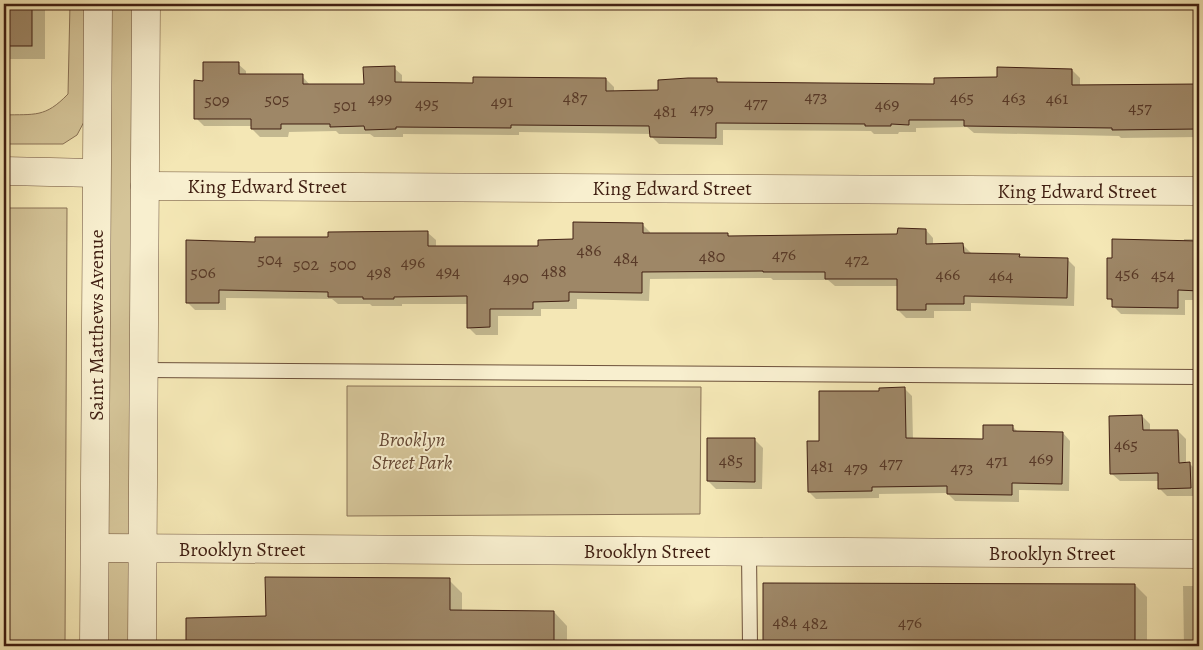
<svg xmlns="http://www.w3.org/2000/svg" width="1203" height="650" viewBox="0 0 1203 650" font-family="Alegreya,serif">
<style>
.green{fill:#d5c599;stroke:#8a7256}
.shadow{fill:#0003}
.building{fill:#9e8767;stroke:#401f12}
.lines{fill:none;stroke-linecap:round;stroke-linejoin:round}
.service-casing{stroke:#6d513b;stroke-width:16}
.minor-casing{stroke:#6d513b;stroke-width:29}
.tertiary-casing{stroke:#6d513b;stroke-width:29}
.service{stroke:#f8efcf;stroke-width:14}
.minor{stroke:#f8efcf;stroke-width:28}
.tertiary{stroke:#f8efcf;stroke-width:28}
.labels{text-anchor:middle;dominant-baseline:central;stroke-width:4;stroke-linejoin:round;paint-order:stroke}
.number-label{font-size:18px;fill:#583927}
.street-label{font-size:20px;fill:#401f12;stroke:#f8efcf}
.park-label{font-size:20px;font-style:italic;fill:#654834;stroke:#f8efcf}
</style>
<rect width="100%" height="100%" fill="#f4e7b5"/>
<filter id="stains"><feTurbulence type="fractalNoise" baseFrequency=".004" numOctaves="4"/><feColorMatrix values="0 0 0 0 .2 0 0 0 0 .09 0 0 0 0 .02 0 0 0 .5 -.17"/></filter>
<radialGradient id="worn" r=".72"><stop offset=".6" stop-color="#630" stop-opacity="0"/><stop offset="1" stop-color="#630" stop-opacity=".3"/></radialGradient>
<g class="green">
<path d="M70,4H85V120L77,135L63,144H4V115C35,114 45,118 68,94Z"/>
<path d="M98,4H146L142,646H94Z"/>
<path d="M4,208H67L65,646H4Z"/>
<path d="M347,386L701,387L700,514L347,516Z"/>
</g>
<g class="shadow">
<path d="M4,4H44L45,5V59H4Z"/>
<path d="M238,64L246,71V76H302L310,85H365L394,68L402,75V83L474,84L606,79L614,87V92L659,91L716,80L720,83L935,85L1072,70L1080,78V86L1199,85V137L1121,138L1119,136L974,133L967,127L916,128V132H899L898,134H874L871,131L723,130V145L659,144L651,136V134L519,132V135L403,134V137H374L370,134H339L336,131L289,132L288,137H260L252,129V126H204L196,118L204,82Z"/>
<path d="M642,224L650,232V235L727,234L731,237L899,235L926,230L933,238V245H963L971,253V255H1019L1022,258L1067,259L1075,267L1074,306L971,303V311H934V318H906L898,310L899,286H835L828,280H773L771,278L650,279L649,301L577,299V309H541V316H498V335H476L468,327V304H402V306H372L370,304H338L332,299L226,298V310H195L187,302L256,243L428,233L436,240V247H540Z"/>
<path d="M1184,239H1199V300H1185V315L1121,314L1113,306V303L1109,298L1184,242Z"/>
<path d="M905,389L912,396L913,440L984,441L1012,426L1018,432L1063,433L1070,441L1069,491L1019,490V502L955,501L947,493L879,494V498L816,499L809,492L820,442L880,392Z"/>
<path d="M1142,416L1150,424V432L1178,431L1186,439V464H1190L1198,472V496H1167L1159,488V481H1120L1112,474Z"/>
<path d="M755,440L763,448L762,489H716L708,481Z"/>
<path d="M449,580L462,593V612H554L567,626V646H187V619L267,617Z"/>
<path d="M765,584L1135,585L1147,597V646H765Z"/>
<path d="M1183,586H1199V646H1184Z"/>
</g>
<g class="building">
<rect x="4" y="4" width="28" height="42"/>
<path d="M203,62H239V74H303V84H364L363,67L395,66V82L473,83V77L606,78V91L658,90V80L688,78H717V82L934,84V78L997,77V67L1072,69V85L1199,84V129L1112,130V128L964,126V120H909V125L891,124V126H865V124L716,123V138L650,137L649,126L511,125V128L396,127V129L365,130L364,126L330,127V124H281V129H251V119H194V80L203,81Z"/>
<path d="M573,222L643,223V233H728V236L897,234L898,228L926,229V244L963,243L964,253L1020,254L1019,257L1068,258L1067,298L964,296V304H926V310H897V279H825V272H763V271L642,272V293L569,292V301L533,302V309H490V327L467,328V296L394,297V299H363V297H328V292L219,290V303H186V240L255,242V237H328V232L428,231V246H538V240L573,239Z"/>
<path d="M1112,239L1199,241V291L1178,290V308L1112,307V299H1107V258H1112Z"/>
<path d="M905,387L906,438L983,439V425H1013V431L1063,432L1062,484L1012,483V495L947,494V486L872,487V491L808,492L807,441H819V391H879V388Z"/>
<path d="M1142,415L1143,430H1178L1179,463L1190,462L1191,488L1158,489V473L1110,474L1109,416Z"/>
<path d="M707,438H755V482L707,481Z"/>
<path d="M265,577L450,578V610L554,611V646H186V618L266,616Z"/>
<path d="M763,583L1135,584V646H763Z"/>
</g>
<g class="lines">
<g class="service-casing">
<g id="service">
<path d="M143,370L1199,377"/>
<path d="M749,552L750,646"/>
</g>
</g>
<g class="minor-casing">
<g id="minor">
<path d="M4,171L96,173"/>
<path d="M145,186L1199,191"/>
<path d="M95,548L1199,554"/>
</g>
</g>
<g class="tertiary-casing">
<g id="tertiary">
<path d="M94,646L98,4"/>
<path d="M142,646L146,4"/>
</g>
</g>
<use href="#service" class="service"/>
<use href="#minor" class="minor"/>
<use href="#tertiary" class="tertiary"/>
</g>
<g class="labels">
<g class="number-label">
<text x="816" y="96">473</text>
<text x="575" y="97">487</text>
<text x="962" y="97">465</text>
<text x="1014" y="97">463</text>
<text x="380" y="98">499</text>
<text x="1057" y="98">461</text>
<text x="277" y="99">505</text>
<text x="217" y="100">509</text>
<text x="502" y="101">491</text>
<text x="756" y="102">477</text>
<text x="427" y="103">495</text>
<text x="887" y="104">469</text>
<text x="345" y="105">501</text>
<text x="1140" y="107">457</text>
<text x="702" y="108">479</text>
<text x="665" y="111">481</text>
<text x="589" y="250">486</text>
<text x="784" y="254">476</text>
<text x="712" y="256">480</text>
<text x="626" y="258">484</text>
<text x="270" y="259">504</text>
<text x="857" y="259">472</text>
<text x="413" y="262">496</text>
<text x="306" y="264">502</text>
<text x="343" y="264">500</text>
<text x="448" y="271">494</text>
<text x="554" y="271">488</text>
<text x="203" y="272">506</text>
<text x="379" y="272">498</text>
<text x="1127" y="273">456</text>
<text x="948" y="274">466</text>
<text x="1163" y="274">454</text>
<text x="1001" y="275">464</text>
<text x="516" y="277">490</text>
<text x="1126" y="444">465</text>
<text x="1041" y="458">469</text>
<text x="731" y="460">485</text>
<text x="997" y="460">471</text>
<text x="891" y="462">477</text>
<text x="822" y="466">481</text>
<text x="856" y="467">479</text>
<text x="962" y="467">473</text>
<text x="785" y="621">484</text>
<text x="910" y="622">476</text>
<text x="815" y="623">482</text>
</g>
<g class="street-label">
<text x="267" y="186">King Edward Street</text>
<text x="672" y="188">King Edward Street</text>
<text x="1077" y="191">King Edward Street</text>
<text transform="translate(96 325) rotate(-90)">Saint Matthews Avenue</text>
<text x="242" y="549">Brooklyn Street</text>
<text x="647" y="551">Brooklyn Street</text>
<text x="1052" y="553">Brooklyn Street</text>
</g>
<g class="park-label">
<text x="412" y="439">Brooklyn<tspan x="412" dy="23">Street Park</tspan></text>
</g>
</g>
<rect width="1203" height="650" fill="none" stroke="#f4e7b5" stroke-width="20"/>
<rect x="5" y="5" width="1193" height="640" fill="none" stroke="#401f12" stroke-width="2.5"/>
<rect x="10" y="10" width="1183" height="630" fill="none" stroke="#401f12"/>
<rect width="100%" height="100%" filter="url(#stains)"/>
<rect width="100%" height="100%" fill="url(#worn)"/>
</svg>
